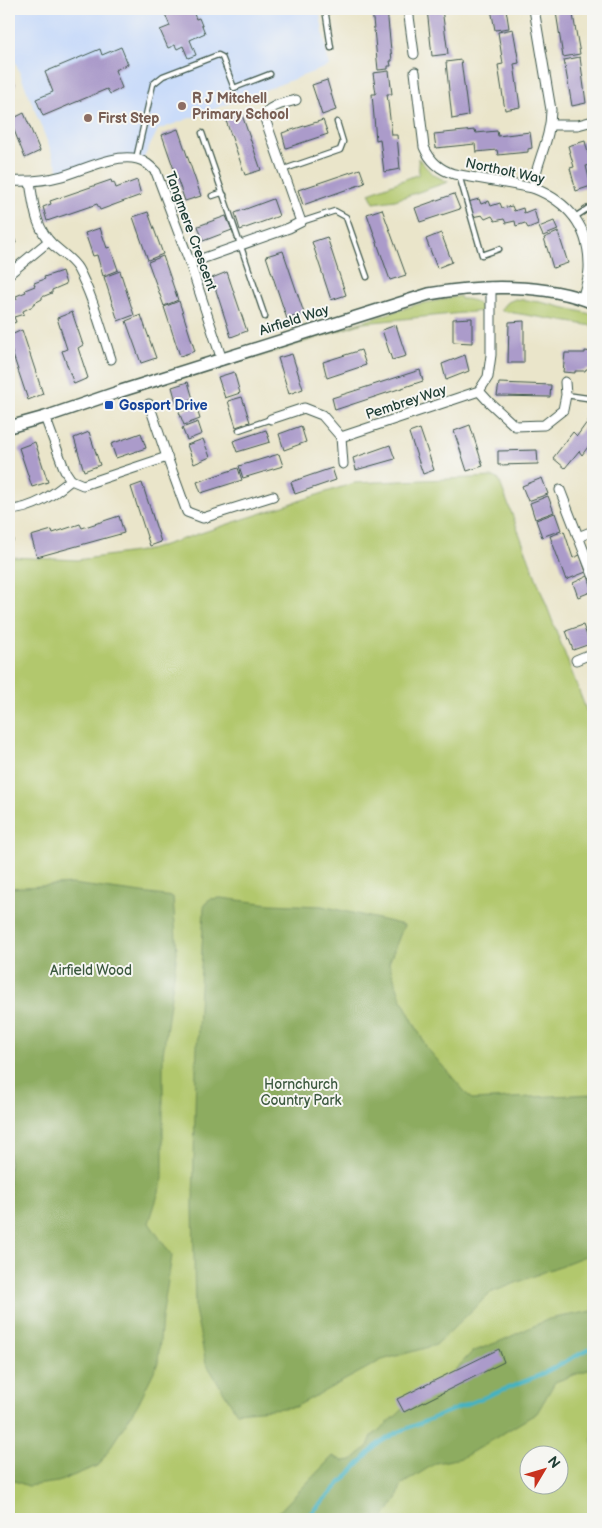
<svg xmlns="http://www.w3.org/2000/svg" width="602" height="1528" viewBox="0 0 602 1528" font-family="'Balsamiq Sans',sans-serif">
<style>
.built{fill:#cadcf9}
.green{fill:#b2c86d;stroke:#688250;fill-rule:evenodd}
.forest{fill:#8dac60;stroke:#56744a}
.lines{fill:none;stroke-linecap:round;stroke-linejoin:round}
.stream{stroke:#44b2c1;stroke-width:4}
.building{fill:#ab9bca}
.service-casing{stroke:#3d564a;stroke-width:7}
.minor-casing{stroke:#3d564a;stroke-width:11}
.tertiary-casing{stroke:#3d564a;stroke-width:14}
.service{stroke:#fff;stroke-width:4.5}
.minor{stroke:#fff;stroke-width:9}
.tertiary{stroke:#fff;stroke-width:11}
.education-dot{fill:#8d6e63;stroke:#f6f6f2;stroke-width:2}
.transit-dot{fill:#1a4fb4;stroke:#f6f6f2;stroke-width:2}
.labels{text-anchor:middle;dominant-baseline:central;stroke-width:4;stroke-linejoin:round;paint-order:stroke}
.education-label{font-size:14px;font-weight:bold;fill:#785e54;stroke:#f6f6f2;text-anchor:start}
.street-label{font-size:14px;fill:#1f3d34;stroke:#f6f6f2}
.transit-label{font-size:14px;font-weight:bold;fill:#164399;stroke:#f6f6f2;text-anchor:start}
.park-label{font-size:14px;fill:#3c593f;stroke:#f6f6f2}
</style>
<rect width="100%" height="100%" fill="#f6f6f2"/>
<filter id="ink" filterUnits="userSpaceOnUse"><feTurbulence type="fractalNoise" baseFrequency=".02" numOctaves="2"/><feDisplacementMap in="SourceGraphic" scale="10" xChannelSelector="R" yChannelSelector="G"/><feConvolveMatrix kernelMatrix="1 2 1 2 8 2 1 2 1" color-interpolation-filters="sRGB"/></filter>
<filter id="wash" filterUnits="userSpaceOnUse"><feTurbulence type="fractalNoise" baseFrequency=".0096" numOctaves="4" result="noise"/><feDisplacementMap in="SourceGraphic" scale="20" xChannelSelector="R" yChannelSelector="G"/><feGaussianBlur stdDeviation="1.12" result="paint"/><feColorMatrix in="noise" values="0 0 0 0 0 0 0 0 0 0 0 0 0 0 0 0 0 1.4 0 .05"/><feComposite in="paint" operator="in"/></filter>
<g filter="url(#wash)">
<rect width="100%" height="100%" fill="#eae5ca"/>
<path class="built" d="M9,9H319L329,66L158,130L142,161L127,158L61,176L9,46Z"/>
<g class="green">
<path d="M418,158L432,174L448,182L395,200L374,203L369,193L419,174Z"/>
<path d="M460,296L461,299C471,299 479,301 482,311L363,323L255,358L302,341L415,305Z"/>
<path d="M515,299L540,302L587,313L593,315V326L502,311L501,309L506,303Z"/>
<path d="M494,477L499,480L593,728V1519H9V557L77,560L149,550L354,483ZM530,1456H560V1486H530Z"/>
</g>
<g class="forest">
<path d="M72,884L173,897L177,952L163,1054V1179L149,1223L172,1256L162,1318L158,1363L138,1404L99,1465L58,1482L28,1486L9,1479V888Z"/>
<path d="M221,898L270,904L322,906L404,925L389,963L401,998L427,1048L472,1100L593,1094V1253L490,1293L436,1345L382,1360L295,1407L236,1412L206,1363L195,1310L193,1204L196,1068L204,907L209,899Z"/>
<path d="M593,1311V1368L555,1382L537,1413L462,1458L436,1463L401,1485L397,1499L383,1519H272L333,1456L343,1461L352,1460L368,1446L372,1436L397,1415L414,1398L438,1388L472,1352L503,1340L549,1319Z"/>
</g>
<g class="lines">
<path class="stream" d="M306,1519L379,1443L398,1432L540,1375L593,1347"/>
</g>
<g id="blocks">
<g class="building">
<path d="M163,9H192L196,19L199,18L205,33L190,40L196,55L188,58L183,46L177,49L175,45L168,48L160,30L170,26Z"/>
<path d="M372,9H387L392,61H390L391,66H388V69L378,70Z"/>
<path d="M427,9H442L448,54L432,56Z"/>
<path d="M491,9H506L509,28L495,30Z"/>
<path d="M572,9L580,54L563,57L556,12Z"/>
<path d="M513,29L519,63L514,64L520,107L505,110L498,65L503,64L498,32Z"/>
<path d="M121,47L128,64L115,70L122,88L110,94L107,89L43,116L36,99L53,92L45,72L100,49L102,55Z"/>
<path d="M580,57L586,103L572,106L564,60Z"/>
<path d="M461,60L468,116L452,119L446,62Z"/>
<path d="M11,71L16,85L9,89V73Z"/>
<path d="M389,71L392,94H387L392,135H397L400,169L384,172L380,139L376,140L372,94H376L373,73Z"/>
<path d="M327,80L336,110L322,115L312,85Z"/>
<path d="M241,112L261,170L245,175L225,118Z"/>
<path d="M24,113L40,151L25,158L10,120Z"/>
<path d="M323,120L328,134L286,148L282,133Z"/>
<path d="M178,129L201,196L185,201L162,135Z"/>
<path d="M475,130L476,133L497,131L498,136L530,132L532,148L528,149V152L498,155L497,150L476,152L475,144L436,148L434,134Z"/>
<path d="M585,141L591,165L586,166L591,186L576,191L570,168L574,167L568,146Z"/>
<path d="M360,169L365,183L303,205L298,190Z"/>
<path d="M111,180L112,183L114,182L116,188L137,180L141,195L100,210L97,204L47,221L43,207L51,204L50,201Z"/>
<path d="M454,194L460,209L420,222L415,208Z"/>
<path d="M273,199L279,216L240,230L235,213Z"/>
<path d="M479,199L481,204L489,201L491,206L500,203L502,208L512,206L514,211L523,208L524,213L534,209L538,224L528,228L525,223L516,226L515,221L506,223L504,219L495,221L492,216L485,219L482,215L472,217L468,202Z"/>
<path d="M382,209L406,275L390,280L367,214Z"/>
<path d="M148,212L163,254L148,260L133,217Z"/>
<path d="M226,216L232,230L203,241L198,226Z"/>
<path d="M554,221L558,230L543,236L539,227Z"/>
<path d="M9,223L16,243L9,246Z"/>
<path d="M100,228L107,248L110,247L118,270L103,276L97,255L93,256L85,233Z"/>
<path d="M558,232L568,263L553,268L544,238Z"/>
<path d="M441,233L452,262L437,268L426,239Z"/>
<path d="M327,237L346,295L331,300L312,242Z"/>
<path d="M283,251L304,313L287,319L266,256Z"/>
<path d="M163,256L178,300L164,306L148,262Z"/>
<path d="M62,271L66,284L52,290V293L42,297V299L33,304V306L23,311L24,314L14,317L16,322L9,325V302L17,299L16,296L26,292L25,290L35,286L34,283L45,279L44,277Z"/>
<path d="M120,271L134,315L118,321L104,277Z"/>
<path d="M227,272L247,331L231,337L212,278Z"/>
<path d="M179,301L195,351L180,356L164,307Z"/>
<path d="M72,312L83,345L78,348L88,378L74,384L62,351L67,349L57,318Z"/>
<path d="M141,315L156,358L141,363L126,321Z"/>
<path d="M472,318V343L453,342V319Z"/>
<path d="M524,321V363H508L509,322Z"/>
<path d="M396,325L406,356L392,360L382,330Z"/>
<path d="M22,330L43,394L28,400L9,343V336Z"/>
<path d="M361,350L366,365L327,378L323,362Z"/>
<path d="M585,351L593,352V369H586L585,371H575V373L563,372L565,353H585Z"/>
<path d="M292,354L303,389L289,394L278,358Z"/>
<path d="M465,355L469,371L446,380L442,364Z"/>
<path d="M420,370L423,381L335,410L332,398Z"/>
<path d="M234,372L240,393L225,398L218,377Z"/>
<path d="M188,382L193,399L177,405L172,387Z"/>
<path d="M499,383L551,385L550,397L497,396Z"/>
<path d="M242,397L250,422L236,427L228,401Z"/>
<path d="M196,406L200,419L184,425L179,412Z"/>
<path d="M593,414V440L582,455L579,451L565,468L553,458L573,432L577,436Z"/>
<path d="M198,422L202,434L187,440L182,428Z"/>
<path d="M470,425L483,466L467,471L454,431Z"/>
<path d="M301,426L306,442L284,450L279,434Z"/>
<path d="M420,429L434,470L423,474L409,433Z"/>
<path d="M266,430L270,442L237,452L233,441Z"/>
<path d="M89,432L100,465L84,471L74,438Z"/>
<path d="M141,433L146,448L116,458L111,444Z"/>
<path d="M203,439L210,457L194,464L187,445Z"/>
<path d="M35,442L48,482L32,487L19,448Z"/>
<path d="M390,445L395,459L356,470L353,458Z"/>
<path d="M537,450L538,464L498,465V451Z"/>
<path d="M279,454L283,466L243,478L239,466Z"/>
<path d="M238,468L242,480L201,493L197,482Z"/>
<path d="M332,468L336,480L295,494L291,482Z"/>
<path d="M542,478L548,494L528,501L522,486Z"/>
<path d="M142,483L161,542L150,546L131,487Z"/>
<path d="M548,496L554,512L535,519L530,503Z"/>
<path d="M555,513L561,530L542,537L536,520Z"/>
<path d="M119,516L124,533L37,557L31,536L52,530L53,533L80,524L82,528Z"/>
<rect x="9" y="529" width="4" height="12"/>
<path d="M564,531L573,558L580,555L586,572L566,580L550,536Z"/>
<path d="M588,576L593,591L578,597L573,583Z"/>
<path d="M583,625L590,644L573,650L566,631Z"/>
<path d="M499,1349L504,1362L404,1412L397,1399Z"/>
</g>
</g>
</g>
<g filter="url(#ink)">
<use href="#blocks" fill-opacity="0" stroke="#3d564a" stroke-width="1"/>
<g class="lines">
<g class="service-casing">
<g id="service">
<path d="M325,9L331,48"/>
<path d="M202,133L265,317"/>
<path d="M136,159L153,84L163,76L218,55L222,57L234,88L270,74"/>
<path d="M282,170L340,150L343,142L337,122"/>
<path d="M459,175L482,255L499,249"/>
<path d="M212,196L221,193L224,195"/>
<path d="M575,217L593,205"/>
<path d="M301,222L335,211L346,217L367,277"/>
<path d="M566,395L587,398L593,401"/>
<path d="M239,430L271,419"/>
</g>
</g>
<g class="minor-casing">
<g id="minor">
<path d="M408,9L414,54"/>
<path d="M415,72L424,147C430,161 440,170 454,174L533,188C569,202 590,228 589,268C589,278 585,289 582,299"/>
<path d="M551,125H578L593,121"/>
<path d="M9,181C27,182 44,181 62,176C83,170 116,153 137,159C145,161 150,166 156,172L190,263L222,360"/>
<path d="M30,182C34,206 35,228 53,245C61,252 73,260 78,269C93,297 101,329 111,359"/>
<path d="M533,188C536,161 551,140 551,110L534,9"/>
<path d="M190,263L289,228L301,222L264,116C269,105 286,103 296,100"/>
<path d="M9,274L49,241"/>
<path d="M479,391L489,402L515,426L544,425L563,410L566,395L565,382"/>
<path d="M149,404L167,457L187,512L203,518L273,496"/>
<path d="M271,419L304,408L322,415L341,437L343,464"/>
<path d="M341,437L479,391L488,377L491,355V287"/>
<path d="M71,480L83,485L167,457"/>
<path d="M560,490L593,575"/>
<path d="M9,510C33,509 53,495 71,480L65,471L45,417"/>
<path d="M578,537L593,531"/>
<path d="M576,660L593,653"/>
</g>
</g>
<g class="tertiary-casing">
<path id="tertiary" d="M9,427L45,417L121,391L429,294C479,285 546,283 593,303"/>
</g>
<use href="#service" class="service"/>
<use href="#minor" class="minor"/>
<use href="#tertiary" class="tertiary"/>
</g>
</g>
<g class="education-dot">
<circle cx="182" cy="106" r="5"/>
<circle cx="88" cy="118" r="5"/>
</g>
<rect class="transit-dot" x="104" y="400" width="10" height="10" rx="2.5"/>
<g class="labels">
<g class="education-label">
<text x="192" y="98">R J Mitchell<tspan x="192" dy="16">Primary School</tspan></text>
<text x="98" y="118">First Step</text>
</g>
<g class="street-label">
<text transform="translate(505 171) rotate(12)">Northolt Way</text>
<text transform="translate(191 231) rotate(70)">Tangmere Crescent</text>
<text transform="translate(294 320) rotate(-18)">Airfield Way</text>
<text transform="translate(406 402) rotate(-18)">Pembrey Way</text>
</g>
<g class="transit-label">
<text x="119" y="405">Gosport Drive</text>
</g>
<g class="park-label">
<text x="91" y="970">Airfield Wood</text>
<text x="301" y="1084">Hornchurch<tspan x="301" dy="16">Country Park</tspan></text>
</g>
</g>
<rect width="602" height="1528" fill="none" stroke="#f6f6f2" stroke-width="30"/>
<g transform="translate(544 1470) rotate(52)"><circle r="24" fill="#f6f6f2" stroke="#a0aca6"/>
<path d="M0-4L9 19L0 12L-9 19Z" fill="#c8321e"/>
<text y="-8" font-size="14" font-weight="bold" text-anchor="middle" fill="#1f3d34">N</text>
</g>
</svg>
